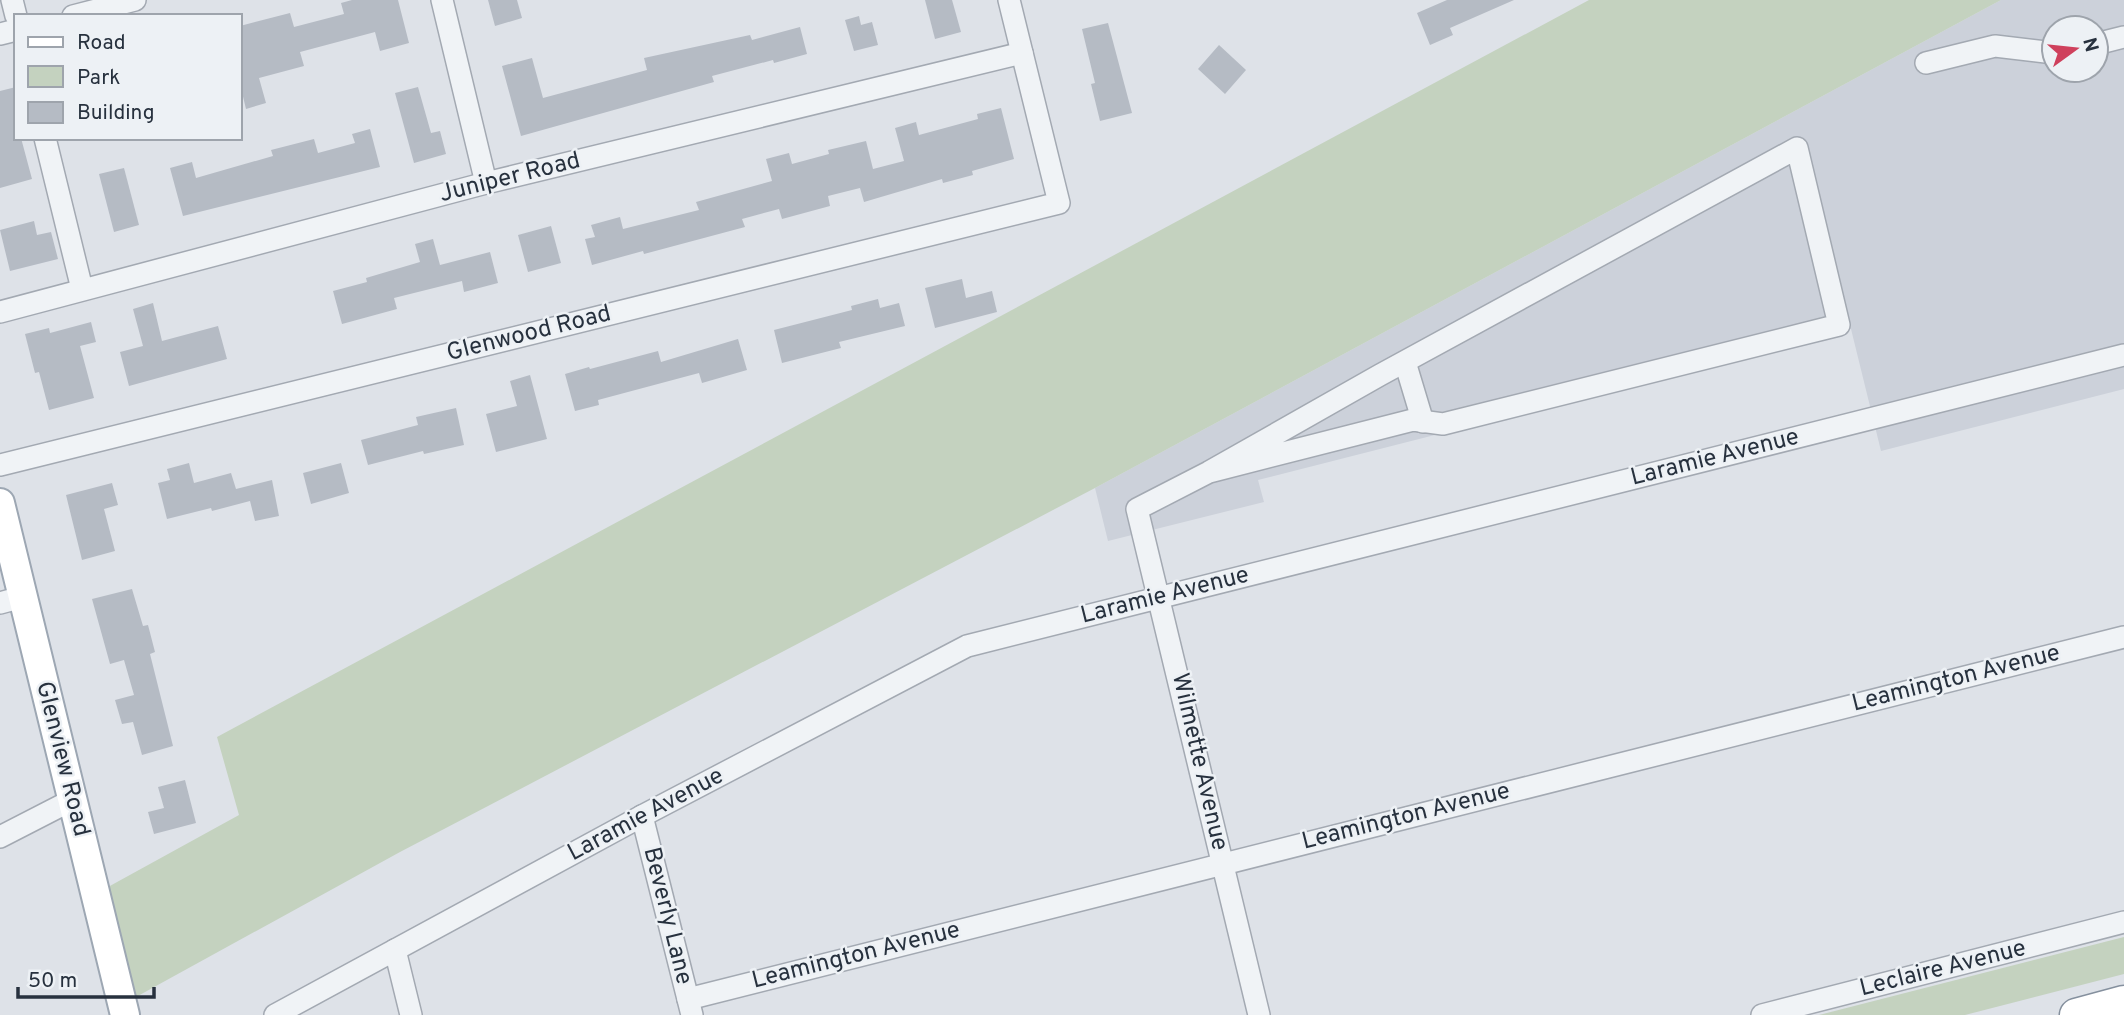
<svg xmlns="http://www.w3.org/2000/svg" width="2124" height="1015" viewBox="0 0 2124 1015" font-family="Overpass,sans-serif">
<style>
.built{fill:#ccd1da;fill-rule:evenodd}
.green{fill:#c4d2bf}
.building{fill:#b5bbc4}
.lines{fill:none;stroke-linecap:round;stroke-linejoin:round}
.minor-casing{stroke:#a3a9b2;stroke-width:24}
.major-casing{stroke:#9da7b3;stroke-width:32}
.highway-casing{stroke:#85909e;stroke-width:35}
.minor{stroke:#f0f3f6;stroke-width:21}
.major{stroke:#fff;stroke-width:28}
.highway{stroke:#fff;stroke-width:32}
.labels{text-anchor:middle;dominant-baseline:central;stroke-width:5;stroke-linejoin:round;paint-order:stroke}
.street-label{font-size:24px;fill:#27313e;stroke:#edf1f5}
</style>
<rect width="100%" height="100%" fill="#dee2e8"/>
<path class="built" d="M2001,0H2124V389L1881,451L1851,329L1258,480L1264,502L1108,541L1095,488ZM2054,28H2096V70H2054Z"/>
<g class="green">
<path d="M1589,0H2001L1095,488L400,852L136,997L108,887L239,815L217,737Z"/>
<path d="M2124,937V974L1965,1015H1819Z"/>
</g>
<g class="building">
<path d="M352,0H398L409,43L380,51L375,32L300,52L304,66L259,78L266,103L246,109L240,84V26L290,13L294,27L344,14L341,3Z"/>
<path d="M488,0H517L522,18L495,26Z"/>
<path d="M925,0H952L961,32L935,39Z"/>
<path d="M1447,0H1514L1450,28L1453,35L1430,45L1417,13Z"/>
<path d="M859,16L861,25L872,22L878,45L854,51L845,20Z"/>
<path d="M1108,23L1132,113L1100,121L1091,84L1095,83L1082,29Z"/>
<path d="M800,27L807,54L774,63L773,60L712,76L714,82L521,136L502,66L532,58L543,98L647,70L644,58L750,35L752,40Z"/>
<path d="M1219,45L1246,70L1225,94L1198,69Z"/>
<path d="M16,87V138H21L32,179L0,188V91Z"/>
<path d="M418,87L431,133L440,131L446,154L414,163L395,93Z"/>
<path d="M1001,108L1014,159L972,171L973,175L943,183L942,179L864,202L860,188L828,196L830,206L782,219L779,209L742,219L745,227L644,254L643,251L592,265L585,239L595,237L591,225L620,217L623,229L699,210L696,202L772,181L766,159L789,153L792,164L829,154L828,150L866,141L873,169L904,161L895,128L916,122L919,135L978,119L977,114Z"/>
<path d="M370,129L380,167L183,216L170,168L192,162L196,178L273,156L271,150L314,139L318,153L355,143L352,134Z"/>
<path d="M124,168L139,225L114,232L99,174Z"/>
<path d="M34,221L37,235L51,232L58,259L10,271L0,230Z"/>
<path d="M551,226L561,263L528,272L518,235Z"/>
<path d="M433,239L440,265L490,252L498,283L464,292L462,281L394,298L397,309L342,324L333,291L367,282L366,278L420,262L415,244Z"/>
<path d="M962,279L966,298L992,291L997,312L935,328L925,288Z"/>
<path d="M878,299L880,308L899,303L905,326L839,342L841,348L782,363L774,330L852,310L851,306Z"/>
<path d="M153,303L162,341L218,326L227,359L129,386L120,352L143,346L133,309Z"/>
<path d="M91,322L96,342L80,346L94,398L49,410L39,372L35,373L25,334L49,328L50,333Z"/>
<path d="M738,339L747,370L702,383L699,373L598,400L599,405L575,411L565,374L589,367L590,369L658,351L661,362Z"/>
<path d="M530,375L547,439L496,452L486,414L517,406L510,381Z"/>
<path d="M456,408L464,445L424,454L423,451L368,465L361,440L418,425L416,417Z"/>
<path d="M189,463L194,483L231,473L236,489L272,480L279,516L255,521L250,501L212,511L211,508L167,519L158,483L170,480L167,469Z"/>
<path d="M341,463L349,493L311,504L303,473Z"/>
<path d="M112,483L118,505L104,509L115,551L82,560L66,495Z"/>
<path d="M132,589L143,626L148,625L155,652L150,654L173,746L142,755L133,722L122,724L115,700L134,695L124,660L110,664L92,599Z"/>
<path d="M185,780L196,823L154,834L148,812L164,808L158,787Z"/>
</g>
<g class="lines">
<g class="minor-casing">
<g id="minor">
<path d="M12,0L16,16"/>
<path d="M442,0L486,183"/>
<path d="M73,16L135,0"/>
<path d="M0,34L16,30"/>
<path d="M2096,44L2124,37"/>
<path d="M1926,63L1995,46L2054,53"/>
<path d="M45,138L82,289"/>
<path d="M0,312L486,183L1022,53"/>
<path d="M1405,362L1423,422"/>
<path d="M0,465L1059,203L1009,0"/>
<path d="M1209,472L1413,420L1443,424L1839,325L1797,148L1380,375L1209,472L1137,509L1259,1015"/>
<path d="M0,603L22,597"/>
<path d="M642,816L692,1015"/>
<path d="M0,837L72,800"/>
<path d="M395,950L411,1015"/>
<path d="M688,999L2124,637"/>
<path d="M275,1015L642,816L967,646L2124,355"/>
<path d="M1762,1015L2124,922"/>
</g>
</g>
<g class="major-casing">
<path id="major" d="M0,503L125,1015"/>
</g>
<g class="highway-casing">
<path id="highway" d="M2076,1015L2124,1002"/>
</g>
<use href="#minor" class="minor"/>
<use href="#major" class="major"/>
<use href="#highway" class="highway"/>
</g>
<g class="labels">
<g class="street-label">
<text transform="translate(510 178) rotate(-14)">Juniper Road</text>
<text transform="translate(529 334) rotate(-14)">Glenwood Road</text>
<text transform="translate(1715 458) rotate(-14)">Laramie Avenue</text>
<text transform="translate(1165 596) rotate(-14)">Laramie Avenue</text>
<text transform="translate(1956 679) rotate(-14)">Leamington Avenue</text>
<text transform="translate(62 759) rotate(76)">Glenview Road</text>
<text transform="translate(1199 762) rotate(77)">Wilmette Avenue</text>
<text transform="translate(646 815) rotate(-28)">Laramie Avenue</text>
<text transform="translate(1406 817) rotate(-14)">Leamington Avenue</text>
<text transform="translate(667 916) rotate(76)">Beverly Lane</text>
<text transform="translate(856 956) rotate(-14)">Leamington Avenue</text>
<text transform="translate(1943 969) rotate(-14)">Leclaire Avenue</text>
</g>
</g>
<rect x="14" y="14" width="228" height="126" fill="#edf1f5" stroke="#9ea4ac" stroke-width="2"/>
<rect x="28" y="37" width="35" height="10" fill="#ffffff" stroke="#9ea4ac" stroke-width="2"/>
<text x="77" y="49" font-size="21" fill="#27313e">Road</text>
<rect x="28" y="66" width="35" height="21" fill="#c4d2bf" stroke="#9ea4ac" stroke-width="2"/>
<text x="77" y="84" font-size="21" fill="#27313e">Park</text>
<rect x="28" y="102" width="35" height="21" fill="#b5bbc4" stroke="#9ea4ac" stroke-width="2"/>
<text x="77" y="119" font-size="21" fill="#27313e">Building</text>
<g transform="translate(2075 49) rotate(75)"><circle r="33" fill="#edf1f5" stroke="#9ea4ac" stroke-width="2"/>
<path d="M0-5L12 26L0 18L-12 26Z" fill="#cf405c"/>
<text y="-10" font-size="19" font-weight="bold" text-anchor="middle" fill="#27313e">N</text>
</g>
<path d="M18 987v10h136v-10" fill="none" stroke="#27313e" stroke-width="3.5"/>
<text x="28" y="987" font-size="21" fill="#27313e" stroke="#edf1f5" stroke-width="5" paint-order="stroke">50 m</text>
</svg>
